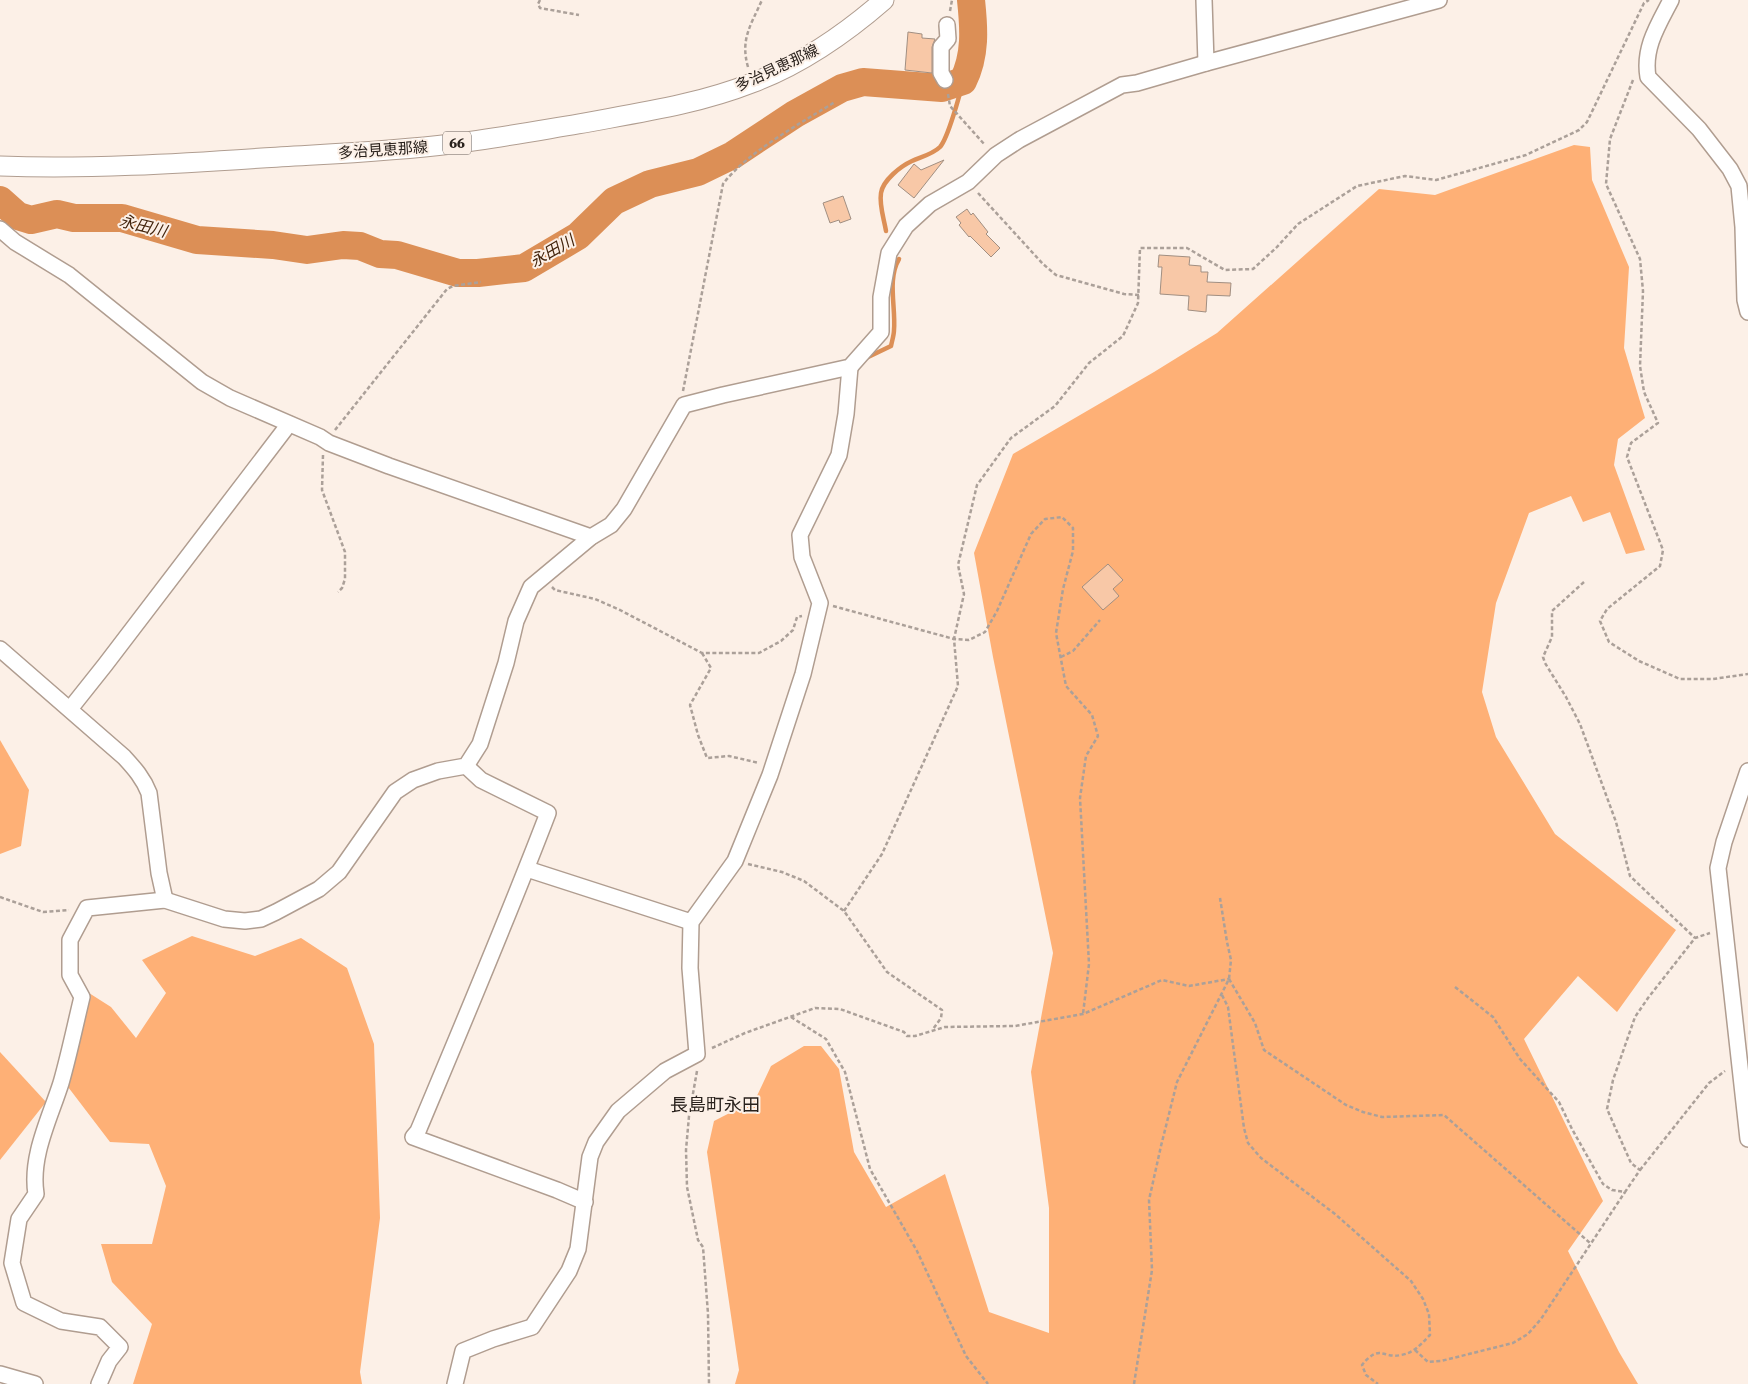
<svg xmlns="http://www.w3.org/2000/svg" width="1748" height="1384" viewBox="0 0 1748 1384" font-family="'Roboto Serif','Noto Sans JP',serif">
<style>
.forest{fill:#feb076}
.lines{fill:none;stroke-linecap:round;stroke-linejoin:round}
.stream{stroke:#dc8f56;stroke-width:4.5}
.river{stroke:#dc8f56;stroke-width:28}
.building{fill:#f8c8a7;stroke:#a18f82}
.minor-casing{stroke:#b09d90;stroke-width:18}
.major-casing{stroke:#b09d90;stroke-width:21}
.path{stroke:#aba099;stroke-width:2.5;stroke-dasharray:4 2.5;stroke-linecap:butt}
.minor{stroke:#fff;stroke-width:15}
.major{stroke:#fff;stroke-width:19}
.labels{text-anchor:middle;dominant-baseline:central;stroke-width:4;stroke-linejoin:round;paint-order:stroke}
.shield{fill:#fcf0e7;stroke:#685f59;stroke-width:1}
.shield-label{font-size:14px;font-weight:bold;fill:#29211c}
.street-label{font-size:15px;fill:#29211c;stroke:#fcf0e7}
.water-label{font-size:16px;font-style:italic;fill:#43240c;stroke:#fcf0e7}
.quarter-label{font-size:18px;fill:#29211c;stroke:#fcf0e7}
</style>
<rect width="100%" height="100%" fill="#fcf0e7"/>
<g class="forest">
<path d="M1574,145L1590,147L1592,180L1629,267L1624,348L1645,418L1618,439L1614,465L1645,550L1626,554L1610,512L1583,522L1571,496L1529,513L1496,603L1482,692L1496,737L1555,834L1676,930L1617,1012L1578,976L1524,1039L1603,1201L1568,1251L1619,1352L1638,1384H735L739,1370L707,1152L714,1121L755,1100L771,1066L804,1046H821L839,1069L854,1152L886,1207L945,1174L989,1312L1049,1333V1208L1031,1072L1053,953L993,657L974,553L1013,454L1154,372L1217,333L1379,189L1435,195Z"/>
<path d="M0,740L29,790L21,846L0,854Z"/>
<path d="M192,936L255,956L301,938L347,968L374,1044L380,1218L360,1372L362,1384H133L152,1324L112,1282L101,1244H152L166,1186L149,1144L110,1142L65,1083L89,993L111,1007L136,1038L166,993L142,960Z"/>
<path d="M0,1052L46,1102L0,1160Z"/>
</g>
<g class="lines">
<g class="stream">
<path d="M886,231C884,219 879,205 881,193C883,180 901,166 912,161C921,157 933,154 940,147C948,138 960,94 963,81"/>
<path d="M866,358L891,346C892,341 894,335 894,330C896,308 887,279 899,259"/>
</g>
<path class="river" d="M0,200L18,216L31,220L57,214L74,218H122L197,240L273,245L307,250L343,245L360,246L380,254L397,255L458,273H478L524,268L578,236L614,201L650,184L698,172L733,155L795,114L842,88L863,82L942,88L963,81C976,55 974,28 971,0"/>
</g>
<g class="building">
<path d="M908,32L922,34V38L935,39L932,47V73L905,70Z"/>
<path d="M944,160L914,198L898,185L914,164L921,170Z"/>
<path d="M843,196L851,219L840,223L839,220L830,223L823,203Z"/>
<path d="M967,209L971,215L973,213L988,232L986,234L1000,248L991,257L970,236L969,237L959,225L961,223L956,217Z"/>
<path d="M1159,255L1190,257L1189,265L1201,266V272H1208L1207,282L1231,283L1230,296L1207,295L1206,312L1188,310L1189,296L1160,294L1162,267H1158Z"/>
<path d="M1108,564L1123,580L1113,589L1119,596L1103,610L1082,587Z"/>
</g>
<g class="lines">
<g class="minor-casing">
<g id="minor">
<path d="M1204,0L1206,63"/>
<path d="M1671,0C1658,25 1643,48 1648,77L1699,129L1730,169L1739,186L1743,227L1745,300L1748,312"/>
<path d="M945,80L941,73V47L948,39L947,25"/>
<path d="M0,229L15,242L69,275L202,382L230,398L320,437L329,443L389,466L591,537"/>
<path d="M0,649L124,757C135,769 143,778 149,793L159,873L165,900"/>
<path d="M70,709L105,665L289,424"/>
<path d="M466,766L481,780L548,813C507,920 462,1026 418,1131L413,1137L557,1190L585,1202"/>
<path d="M1748,771L1724,842L1718,868L1748,1139"/>
<path d="M527,869L691,922"/>
<path d="M0,1374L35,1384"/>
<path d="M99,1384L109,1361L120,1347L100,1327L61,1321L24,1303L12,1263L19,1219L36,1194C30,1156 50,1118 61,1083C69,1055 75,1026 82,997L70,975V940L87,908L165,900L224,919L245,921L261,919L276,912L319,889L339,872L395,792L413,780L438,771L466,766L480,744L506,663L516,621L531,587L591,537L611,525L624,509L684,405L723,395L850,367L881,332V297L889,253L906,226L930,204L968,182L996,155L1019,140L1122,85L1137,83L1206,63L1439,0"/>
<path d="M455,1384L463,1351L493,1339L532,1327L569,1271L578,1249L590,1157L596,1142L618,1111L665,1071L697,1054L690,968L691,922L735,861L770,775L803,674L820,603L802,557L800,535L839,455L846,414L850,367"/>
</g>
</g>
<g class="major-casing">
<path id="major" d="M0,166C88,169 175,164 262,158C325,154 388,152 451,144C493,139 536,131 578,124C637,113 696,105 752,83C802,64 845,34 884,0"/>
</g>
<g class="path">
<path d="M540,0L538,4L540,8L579,15"/>
<path d="M950,11L952,0"/>
<path d="M748,67C740,39 751,25 762,0"/>
<path d="M1633,80L1610,139L1606,184L1640,259L1643,291L1640,366L1644,392L1658,423L1631,443L1627,457L1663,550L1660,566L1607,609L1600,621L1609,642L1639,661L1680,679H1713L1748,674"/>
<path d="M948,94L950,106L985,145"/>
<path d="M978,193L1043,264L1056,275L1124,294L1139,295"/>
<path d="M683,391L723,184C746,153 801,123 835,102"/>
<path d="M335,430L447,289L453,286L481,282"/>
<path d="M323,455L322,490L345,552V579L342,588L338,592"/>
<path d="M1584,582L1552,611V637L1543,657L1545,663L1566,697L1580,724L1616,822L1630,876L1695,938"/>
<path d="M552,587L555,590L595,599L620,610L702,653H759L781,641L793,630L797,617L802,616"/>
<path d="M833,606L954,639L969,640L985,632L997,611L1031,534L1045,519L1062,517L1073,528V551L1063,589L1056,633L1066,686L1092,715L1098,736L1086,756L1080,798L1089,964L1083,1014"/>
<path d="M702,653L711,668L690,705L698,735L707,758L729,756L759,763"/>
<path d="M1061,657L1073,651L1100,620"/>
<path d="M748,864L782,872L804,881L844,911L887,972L942,1010L941,1018L933,1029"/>
<path d="M0,897L43,912L69,910"/>
<path d="M844,911L882,854L958,686L954,639L964,594L958,565L977,485L1011,438L1055,406L1089,363L1123,336L1138,303L1140,248H1187L1225,270L1253,269L1276,248L1298,224L1357,186L1405,176L1436,180L1526,155L1579,130L1587,122L1644,3L1649,0"/>
<path d="M1229,979L1255,1023L1264,1050L1346,1105L1363,1112L1382,1117L1444,1115L1590,1243"/>
<path d="M1455,987L1493,1017L1520,1059L1559,1102L1572,1129L1603,1184L1612,1190L1625,1192L1640,1170L1631,1163L1607,1109L1613,1080L1635,1017L1648,998L1695,938L1710,933"/>
<path d="M1222,995L1228,1007L1244,1128L1248,1143L1261,1158L1335,1214L1411,1281L1423,1299L1429,1314L1430,1335C1421,1344 1414,1353 1401,1355C1383,1359 1380,1343 1362,1365L1366,1375L1378,1384"/>
<path d="M791,1017L826,1039L845,1072L870,1169L917,1251L966,1356L988,1384"/>
<path d="M712,1048L745,1033L815,1008L840,1009L904,1032L907,1036H915L945,1027L1015,1026L1083,1014L1162,980L1189,986L1229,979"/>
<path d="M697,1071L689,1116L686,1150L687,1187L698,1240L703,1247L708,1314L709,1384"/>
<path d="M1640,1170L1709,1083L1725,1071"/>
<path d="M1415,1350L1428,1362L1441,1361L1513,1343L1528,1334L1541,1319L1625,1192"/>
<path d="M1134,1384L1152,1270L1149,1200L1161,1146L1177,1082L1229,979L1231,960L1227,942L1220,898"/>
</g>
<use href="#minor" class="minor"/>
<use href="#major" class="major"/>
</g>
<g class="labels">
<rect class="shield" x="443" y="131.5" width="28" height="23" rx="4"/>
<g class="shield-label">
<text x="457" y="143">66</text>
</g>
<g class="street-label">
<text transform="translate(777 68) rotate(-25)">多治見恵那線</text>
<text transform="translate(383 150) rotate(-4)">多治見恵那線</text>
</g>
<g class="water-label">
<text transform="translate(143 226) rotate(14)">永田川</text>
<text transform="translate(552 251) rotate(-30)">永田川</text>
</g>
<g class="quarter-label">
<text x="715" y="1104">長島町永田</text>
</g>
</g>
</svg>
